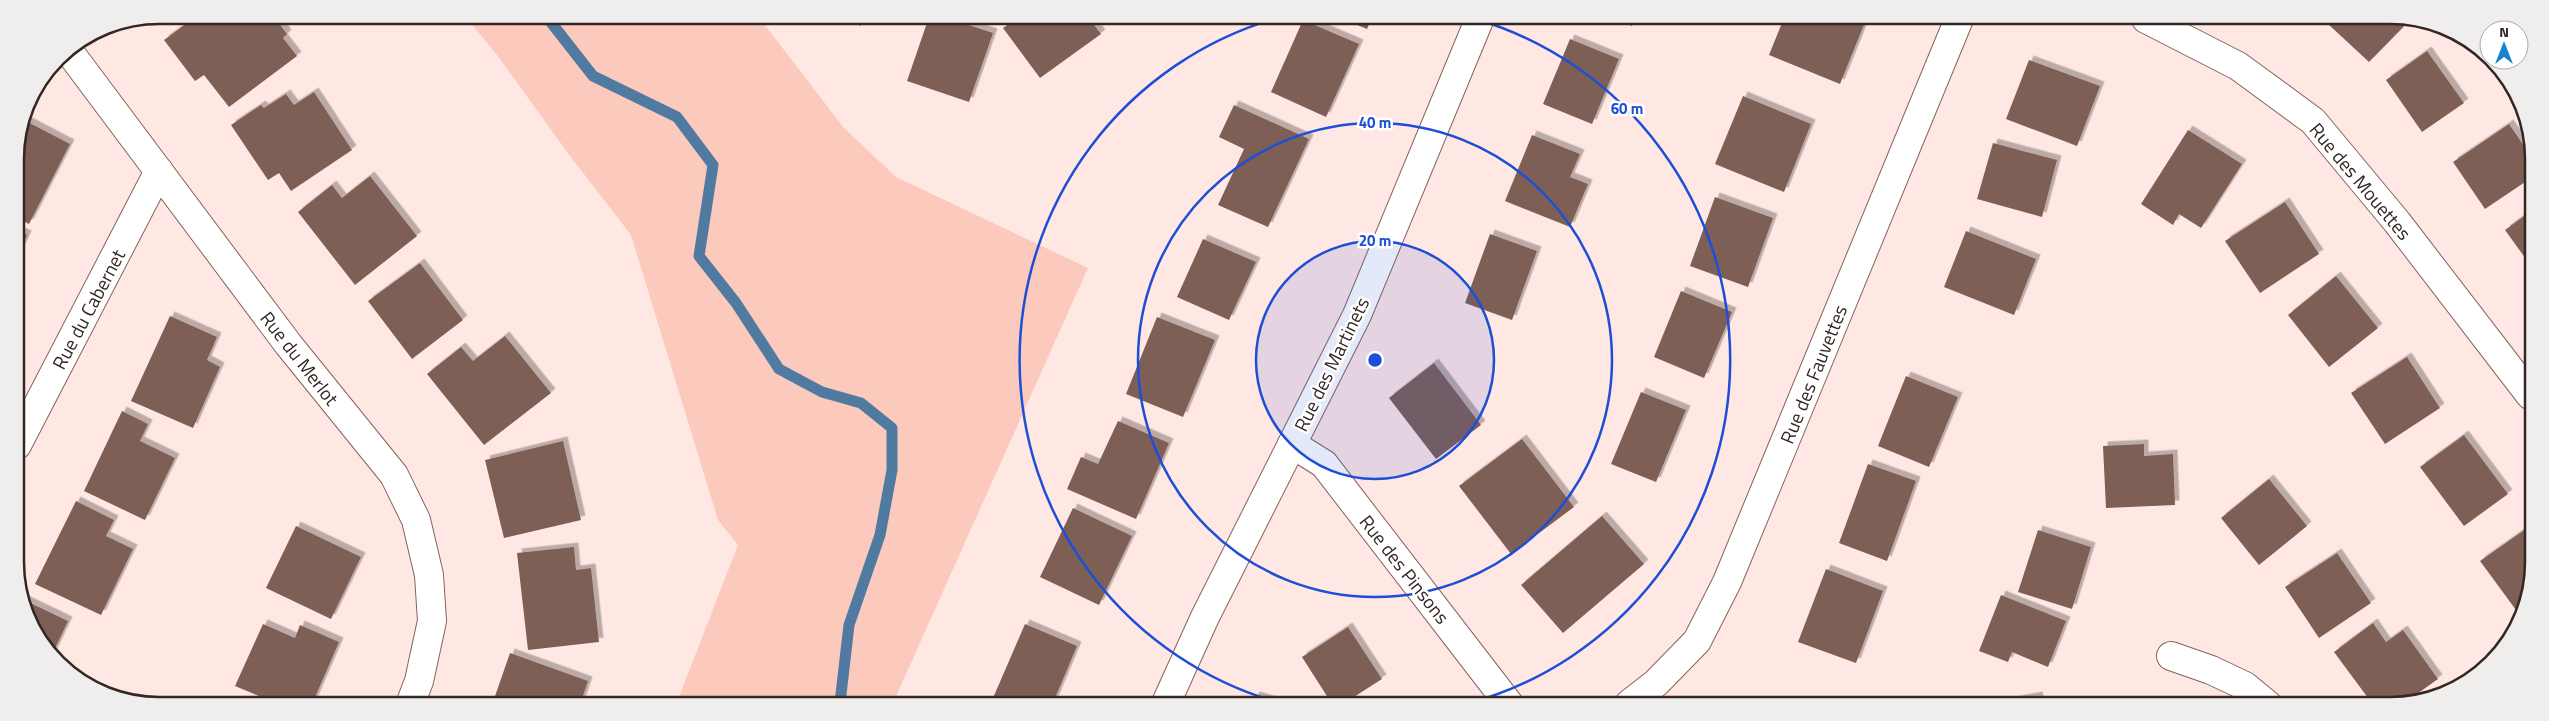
<svg xmlns="http://www.w3.org/2000/svg" width="2549" height="721" viewBox="0 0 2549 721" font-family="'Titillium Web',sans-serif">
<style>
.green{fill:#fcc9bd}
.lines{fill:none;stroke-linecap:round;stroke-linejoin:round}
.stream{stroke:#507aa0;stroke-width:11}
.building{fill:#7e5e57;filter:url(#shadow)}
.street-casing{stroke:#84645c;stroke-width:30}
.street{stroke:#fff;stroke-width:28}
.ring{fill:none;stroke:#1d4ed8;stroke-width:2.5}
.labels{text-anchor:middle;dominant-baseline:central;stroke-width:5;stroke-linejoin:round;paint-order:stroke}
.street-label{font-size:19px;fill:#342623;stroke:#fff}
.rim{fill:none;stroke:#342623;stroke-width:2.5}
.centre{fill:#1d4ed8;stroke:#fff;stroke-width:2.5}
.ring-label{font-size:15px;text-anchor:middle;font-weight:bold;fill:#1d4ed8;stroke:#fff;stroke-width:5;stroke-linejoin:round;paint-order:stroke}
</style>
<defs>
<filter id="shadow"><feDropShadow dx="4.5" dy="-4.5" stdDeviation="0" flood-color="#0004"/></filter>
</defs>
<rect width="100%" height="100%" fill="#ffe8e3"/>
<path class="green" d="M465,16H758L844,128L896,177L1088,268L893,703L677,702L738,545L718,520L631,235L570,156L497,55Z"/>
<g class="lines">
<path class="stream" d="M546,16L593,76L677,117L713,165L699,256L736,303L779,369L822,392L861,403L892,428V470L880,535L849,625L840,703"/>
</g>
<g class="building">
<path d="M198,15H202L206,21L214,15H273L287,34L283,38L297,56L229,107L204,75L195,81L164,40Z"/>
<path d="M852,16H857L872,17L860,26Z"/>
<path d="M929,17H945L993,33L969,102L907,81Z"/>
<path d="M1019,17H1088L1101,34L1040,78L1003,28Z"/>
<path d="M1340,18H1372L1367,29Z"/>
<path d="M1613,18H1635L1632,26Z"/>
<path d="M1784,18L1855,19L1865,22L1840,84L1769,55Z"/>
<path d="M1303,20L1359,44L1326,117L1271,92Z"/>
<path d="M2332,20H2410L2369,62L2328,24Z"/>
<path d="M1570,39L1619,59L1592,124L1543,104Z"/>
<path d="M2427,51L2464,103L2422,132L2386,80Z"/>
<path d="M2029,60L2100,86L2077,146L2006,119Z"/>
<path d="M314,92L352,150L291,191L279,173L268,180L231,125L261,105L264,108L286,94L294,105Z"/>
<path d="M1743,96L1811,124L1784,192L1715,164Z"/>
<path d="M1234,105L1309,139L1268,227L1218,205L1244,149L1219,137Z"/>
<path d="M22,119L70,144L29,224L16,217L15,149Z"/>
<path d="M2509,124L2531,156V178L2485,209L2453,162Z"/>
<path d="M2188,130L2242,164L2201,228L2179,214L2173,225L2141,204Z"/>
<path d="M1532,135L1580,154L1570,177L1588,184L1570,227L1505,201Z"/>
<path d="M1993,143L2057,160L2042,217L1977,199Z"/>
<path d="M370,176L417,236L355,285L298,212L332,185L342,198Z"/>
<path d="M1715,197L1773,218L1748,287L1690,266Z"/>
<path d="M2285,202L2319,254L2260,293L2225,241Z"/>
<path d="M2531,211V266L2505,230Z"/>
<path d="M16,230L27,235L16,259Z"/>
<path d="M1966,231L2036,259L2014,315L1944,287Z"/>
<path d="M1490,234L1537,251L1512,320L1465,303Z"/>
<path d="M1203,239L1256,262L1229,320L1177,297Z"/>
<path d="M420,263L463,320L412,359L368,301Z"/>
<path d="M2336,276L2378,328L2329,367L2288,315Z"/>
<path d="M1681,291L1732,312L1704,378L1654,357Z"/>
<path d="M170,316L217,337L207,360L220,367L193,428L131,401Z"/>
<path d="M1157,317L1215,340L1183,417L1126,394Z"/>
<path d="M505,336L551,393L484,445L427,374L461,347L473,361Z"/>
<path d="M2407,357L2440,408L2385,444L2351,393Z"/>
<path d="M1434,363L1481,425L1436,459L1389,398Z"/>
<path d="M1906,376L1958,397L1929,467L1878,446Z"/>
<path d="M1641,392L1686,410L1656,482L1611,464Z"/>
<path d="M122,411L148,424L140,441L175,458L145,520L84,491Z"/>
<path d="M1118,421L1169,443L1136,519L1067,489L1081,457L1098,464Z"/>
<path d="M2464,435L2508,494L2464,526L2420,467Z"/>
<path d="M1522,439L1574,507L1511,554L1459,486Z"/>
<path d="M563,441L581,520L504,538L485,460Z"/>
<path d="M2144,444V456L2173,454L2175,505L2106,508L2103,446Z"/>
<path d="M1868,464L1916,481L1887,561L1839,543Z"/>
<path d="M2269,479L2307,526L2259,565L2221,518Z"/>
<path d="M76,501L114,520L106,536L133,549L101,615L35,584Z"/>
<path d="M1073,508L1132,536L1099,605L1040,577Z"/>
<path d="M1602,516L1644,564L1563,633L1521,585Z"/>
<path d="M296,526L361,557L331,619L266,588Z"/>
<path d="M2530,526L2529,599L2516,610L2480,561Z"/>
<path d="M2038,530L2091,547L2072,609L2018,592Z"/>
<path d="M574,547L576,570L591,568L599,642L528,650L517,553Z"/>
<path d="M2337,553L2371,603L2319,638L2285,587Z"/>
<path d="M1826,569L1883,591L1856,663L1798,642Z"/>
<path d="M2001,595L2066,621L2048,667L2012,652L2008,662L1979,651Z"/>
<path d="M22,599L68,621L51,657L26,606Z"/>
<path d="M2373,623L2386,642L2403,630L2438,679L2400,706H2374L2334,652Z"/>
<path d="M263,624L295,638L300,625L339,642L313,702L271,701L235,686Z"/>
<path d="M1025,624L1077,646L1053,703H1005L993,698Z"/>
<path d="M1348,627L1382,679L1343,704H1332L1302,657Z"/>
<path d="M510,653L588,681L581,702H493Z"/>
<path d="M1255,696L1280,703H1252Z"/>
<path d="M2038,696L2040,705H1996V704Z"/>
</g>
<g class="lines">
<g class="street-casing">
<g id="street">
<path d="M2146,19L2238,66L2313,121L2397,222L2530,395"/>
<path d="M68,50L288,344L394,475L416,520L429,575L432,621L419,681L411,702"/>
<path d="M1292,444L1324,464L1509,704"/>
<path d="M17,445L159,171"/>
<path d="M2171,656L2211,670L2245,686L2268,705"/>
<path d="M1166,703L1205,617L1357,315L1480,18"/>
<path d="M1629,704L1656,683L1697,641L1727,582L1959,19"/>
</g>
</g>
<use href="#street" class="street"/>
</g>
<circle cx="1375" cy="360" r="119" fill="#1d4ed8" fill-opacity=".12"/>
<g class="ring">
<circle cx="1375" cy="360" r="119"/>
<circle cx="1375" cy="360" r="237"/>
<path d="M1280 703A356 356 0 0 1 1277 18M1476 19A356 356 0 0 1 1470 703"/>
</g>
<g class="labels">
<g class="street-label">
<text transform="translate(2361 181) rotate(50)">Rue des Mouettes</text>
<text transform="translate(88 309) rotate(-62)">Rue du Cabernet</text>
<text transform="translate(300 358) rotate(52)">Rue du Merlot</text>
<text transform="translate(1331 364) rotate(-64)">Rue des Martinets</text>
<text transform="translate(1813 374) rotate(-68)">Rue des Fauvettes</text>
<text transform="translate(1405 569) rotate(52)">Rue des Pinsons</text>
</g>
</g>
<path d="M0 0H2549V721H0ZM159 24H2390A135 135 0 0 1 2525 159V562A135 135 0 0 1 2390 697H159A135 135 0 0 1 24 562V159A135 135 0 0 1 159 24Z" fill="#efeeed" fill-rule="evenodd"/>
<path class="rim" d="M159 24H2390A135 135 0 0 1 2525 159V562A135 135 0 0 1 2390 697H159A135 135 0 0 1 24 562V159A135 135 0 0 1 159 24Z"/>
<circle cx="1375" cy="360" r="8" class="centre"/>
<g class="ring-label">
<text x="1627" y="114">60 m</text>
<text x="1375" y="128">40 m</text>
<text x="1375" y="246">20 m</text>
</g>
<g transform="translate(2504 45)"><circle r="24" fill="#ffffff" stroke="#aea8a7"/>
<path d="M0-4L9 19L0 12L-9 19Z" fill="#1983ce"/>
<text y="-8" font-size="14" font-weight="bold" text-anchor="middle" fill="#342623">N</text>
</g>
</svg>
